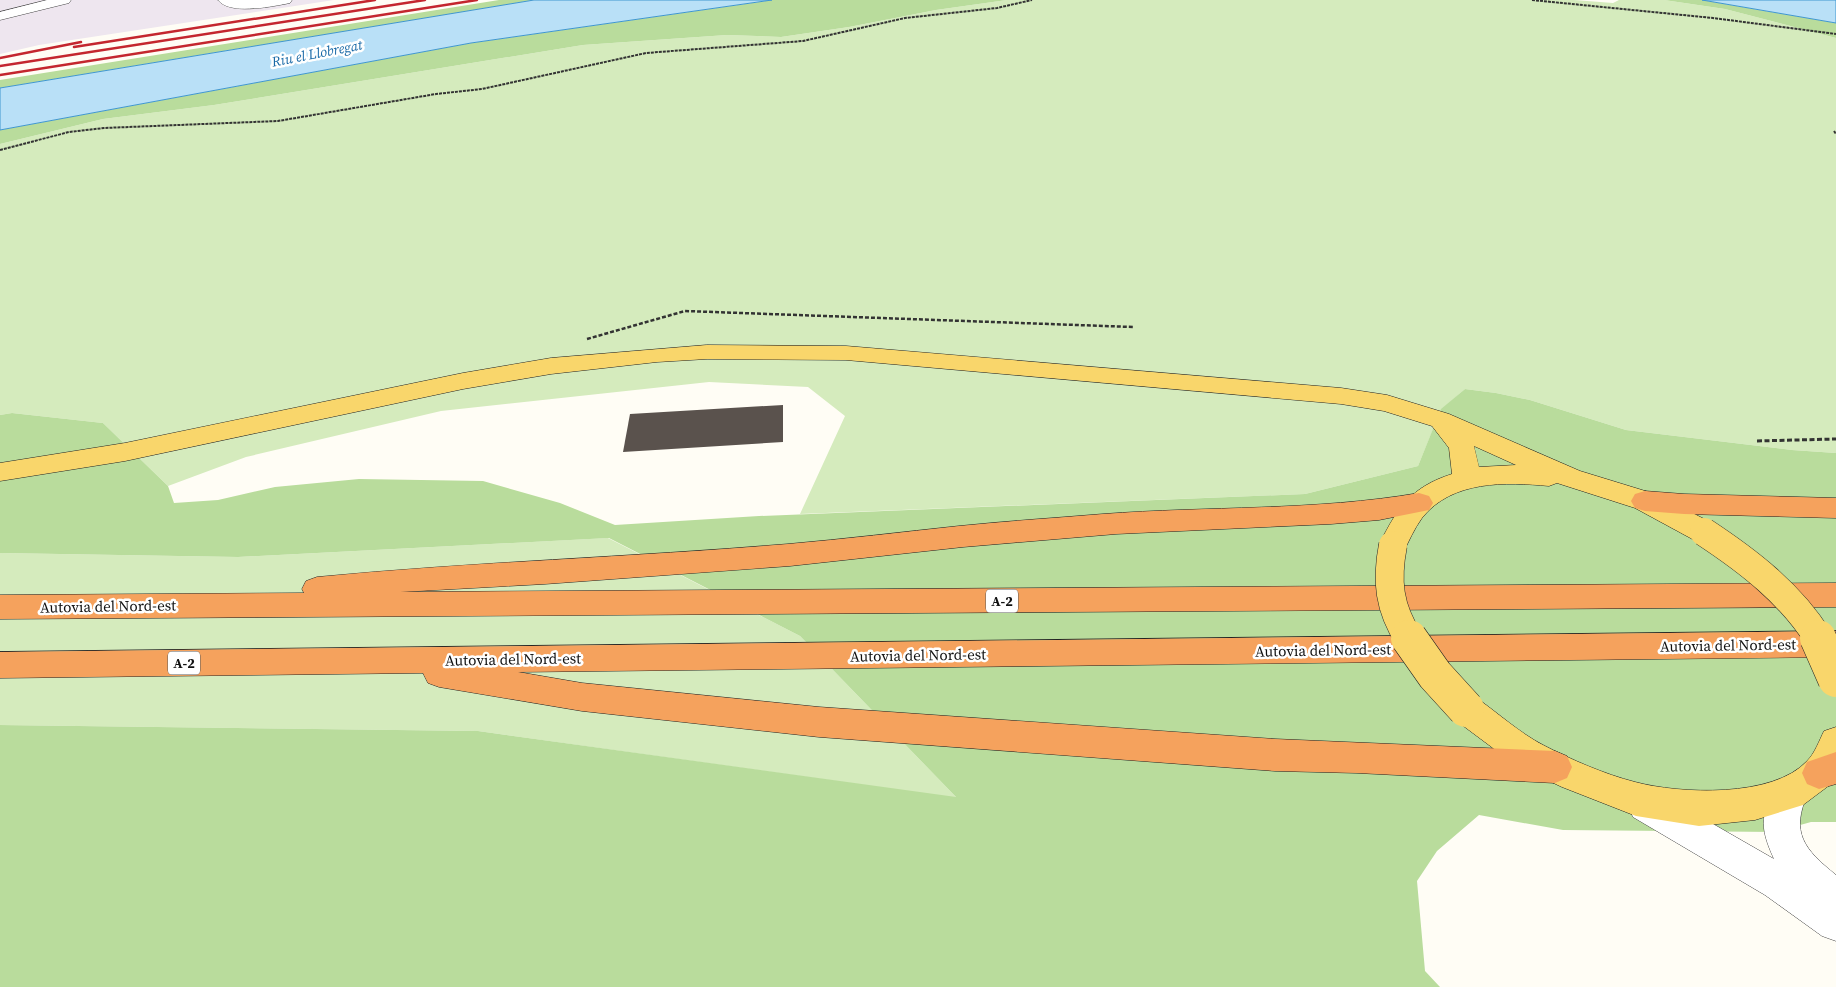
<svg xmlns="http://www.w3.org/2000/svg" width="1836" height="987" viewBox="0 0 1836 987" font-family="'Source Serif 4',serif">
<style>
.industrial{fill:#eee6ef}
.green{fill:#d5ebbd}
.forest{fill:#b9dc9c}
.water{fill:#b9e0f7;stroke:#3f96cf}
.building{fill:#5a524d}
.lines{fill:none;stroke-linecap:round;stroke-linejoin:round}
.minor-casing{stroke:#444;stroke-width:1}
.major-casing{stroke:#222;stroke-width:1}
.highway-casing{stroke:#222;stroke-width:1}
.path-far2{stroke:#333;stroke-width:2;stroke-dasharray:3 1;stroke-linecap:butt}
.path-far1{stroke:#333;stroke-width:2.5;stroke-dasharray:4 2;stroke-linecap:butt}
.path{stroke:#333;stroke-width:3;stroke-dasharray:5 2.5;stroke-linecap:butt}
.minor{fill:#fff;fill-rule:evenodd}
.major{fill:#f9d66b;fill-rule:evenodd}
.highway{fill:#f5a25d;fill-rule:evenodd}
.rail{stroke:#c4262e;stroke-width:2.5}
.major-bridge-far1-casing{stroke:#222;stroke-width:29;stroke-linecap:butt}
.major-bridge-casing{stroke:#222;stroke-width:37;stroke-linecap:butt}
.major-bridge-far1{stroke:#f9d66b;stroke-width:28}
.major-bridge{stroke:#f9d66b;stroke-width:36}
.labels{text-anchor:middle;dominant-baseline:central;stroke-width:5;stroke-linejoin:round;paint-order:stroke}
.far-water-label{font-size:14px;font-style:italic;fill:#1768a6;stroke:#fff}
.shield{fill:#fff;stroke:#585858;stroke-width:1}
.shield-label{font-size:14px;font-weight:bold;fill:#111}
.street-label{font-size:15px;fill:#111;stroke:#fff}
</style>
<rect width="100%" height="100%" fill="#fffdf5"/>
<path class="industrial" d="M0,0H334L39,45L0,54Z"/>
<g class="green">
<path d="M1007,0H1574L1613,3L1619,0H1664L1725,9L1836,38V453L1792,450L1626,430L1530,400L1496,393L1465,389L1441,410L1418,466L1305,494L800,514L845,416L808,387L709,382L441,411L246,457L168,486L103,423L12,413L0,415V144L103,119L214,105L583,45L727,35L781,37L849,27L936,10Z"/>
<path d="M608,538L800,636L957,798L478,731L0,725V553L238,557Z"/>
</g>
<g class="forest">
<path d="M499,0H534L0,88V80Z"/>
<path d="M772,0H1007L936,10L849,27L781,37L727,35L583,45L214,105L103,119L0,144V130L471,43Z"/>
<path d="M1664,0H1702L1836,23V38L1725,9Z"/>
<path d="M1465,389L1496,393L1530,400L1626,430L1792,450L1836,453V822H1811L1775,832L1563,830L1479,815L1437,851L1417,881L1425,971L1440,987H0V725L478,731L956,797L800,636L609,538L238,557L0,553V415L12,413L103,423L168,486L174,503L218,500L275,487L359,479L483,481L560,503L615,525L759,516L1305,494L1418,466L1441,409Z"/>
</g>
<g class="water">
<path d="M534,0H772L471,43L0,130V88Z"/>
<path d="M1702,0H1836V23Z"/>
</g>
<path class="building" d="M783,405V442L623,452L630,414Z"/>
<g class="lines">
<g class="minor-casing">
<g id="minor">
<path d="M47,0H71L69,3L0,20V12Z"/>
<path d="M218,0H292L290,3L285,4C269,7 229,15 218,0Z"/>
<path d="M1790,777L1803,781L1808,793C1790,833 1804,849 1836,875V941L1822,936L1765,895L1633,817L1628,805L1633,793L1646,788L1659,793L1774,859C1758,824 1762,815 1777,781Z"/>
</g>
</g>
<g class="major-casing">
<g id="major">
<path d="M707,345L846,346L1341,388L1387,395L1449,414L1580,471L1655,494L1714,524L1718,532L1714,540L1704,543L1694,540L1635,508L1557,483L1549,486C1506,482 1452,480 1422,518C1414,529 1409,541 1403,553L1393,556L1383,553L1379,545C1397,508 1411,487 1452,474L1449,448L1432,426L1384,411L1341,404L846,360L707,359L657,362L551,374L463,389L125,461L0,481V463L125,443L463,373L551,358ZM1474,446L1516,465L1479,467Z"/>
<path d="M1466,695L1478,699C1499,714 1520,733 1543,745C1572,760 1604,774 1635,782C1680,794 1773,798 1807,761C1815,753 1819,741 1824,731L1836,727V777L1831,784L1803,805L1790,809L1755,820L1699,826L1636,816L1562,787L1517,766L1454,719L1449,709L1454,699Z"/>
</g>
</g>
<g class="highway-casing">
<g id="highway">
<path d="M1645,491L1684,494L1836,498V518L1684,514L1645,511L1635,508L1631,501L1635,494Z"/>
<path d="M1419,493L1429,496L1433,503L1429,510L1379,520L1331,524L1116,534L963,547L790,566L545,584L400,592L1836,583V607L0,619V595L304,593L302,589L306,581L317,577C474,562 631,557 788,544C845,539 902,532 959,526C1007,521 1055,518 1103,514C1208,506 1315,511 1419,493Z"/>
<path d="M1836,631V657L518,672L582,683L819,707L1275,739L1555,751L1567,756L1572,767L1567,778L1555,783L1357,773L1275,771L819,737L582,711L439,687L428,683L423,673L0,678V652Z"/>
<path d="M1836,752V784L1819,789L1807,784L1802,773L1807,762Z"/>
</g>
</g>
<g class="path-far2">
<path d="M1532,0L1713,18L1836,34"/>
<path d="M1834,131L1836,134"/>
<path d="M0,150L69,132L104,128L278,121L436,94L482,89L646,53L803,41L905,18L997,8L1032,0"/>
</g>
<path class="path-far1" d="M587,339L685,311L1133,327"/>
<path class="path" d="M1757,441L1836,439"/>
<use href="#minor" class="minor"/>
<use href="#major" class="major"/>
<use href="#highway" class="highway"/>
<g class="rail">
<path d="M74,47L375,0"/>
<path d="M0,58L81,42"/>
<path d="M0,66L425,0"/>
<path d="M0,75L477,0"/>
</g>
<g class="major-bridge-far1-casing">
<g id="major-bridge-far1">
<path d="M1704,532C1748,561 1790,593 1819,639"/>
<path d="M1393,545C1386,581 1389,608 1409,639"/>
</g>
</g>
<g class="major-bridge-casing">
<g id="major-bridge">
<path d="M1409,638L1435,675L1466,709"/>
<path d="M1818,638L1836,679"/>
</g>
</g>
<use href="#major-bridge-far1" class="major-bridge-far1"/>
<use href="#major-bridge" class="major-bridge"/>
</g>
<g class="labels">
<g class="far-water-label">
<text transform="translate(317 53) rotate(-11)">Riu el Llobregat</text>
</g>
<g class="shield">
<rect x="986" y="589.5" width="32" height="23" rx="4"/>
<rect x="168" y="651.5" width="32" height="23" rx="4"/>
</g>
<g class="shield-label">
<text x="1002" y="601">A-2</text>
<text x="184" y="663">A-2</text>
</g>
<g class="street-label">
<text transform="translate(108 606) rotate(-1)">Autovia del Nord-est</text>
<text transform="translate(1728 645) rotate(-1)">Autovia del Nord-est</text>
<text transform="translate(1323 650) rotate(-1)">Autovia del Nord-est</text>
<text transform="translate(918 655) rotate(-1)">Autovia del Nord-est</text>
<text transform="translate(513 659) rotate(-1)">Autovia del Nord-est</text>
</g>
</g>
</svg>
